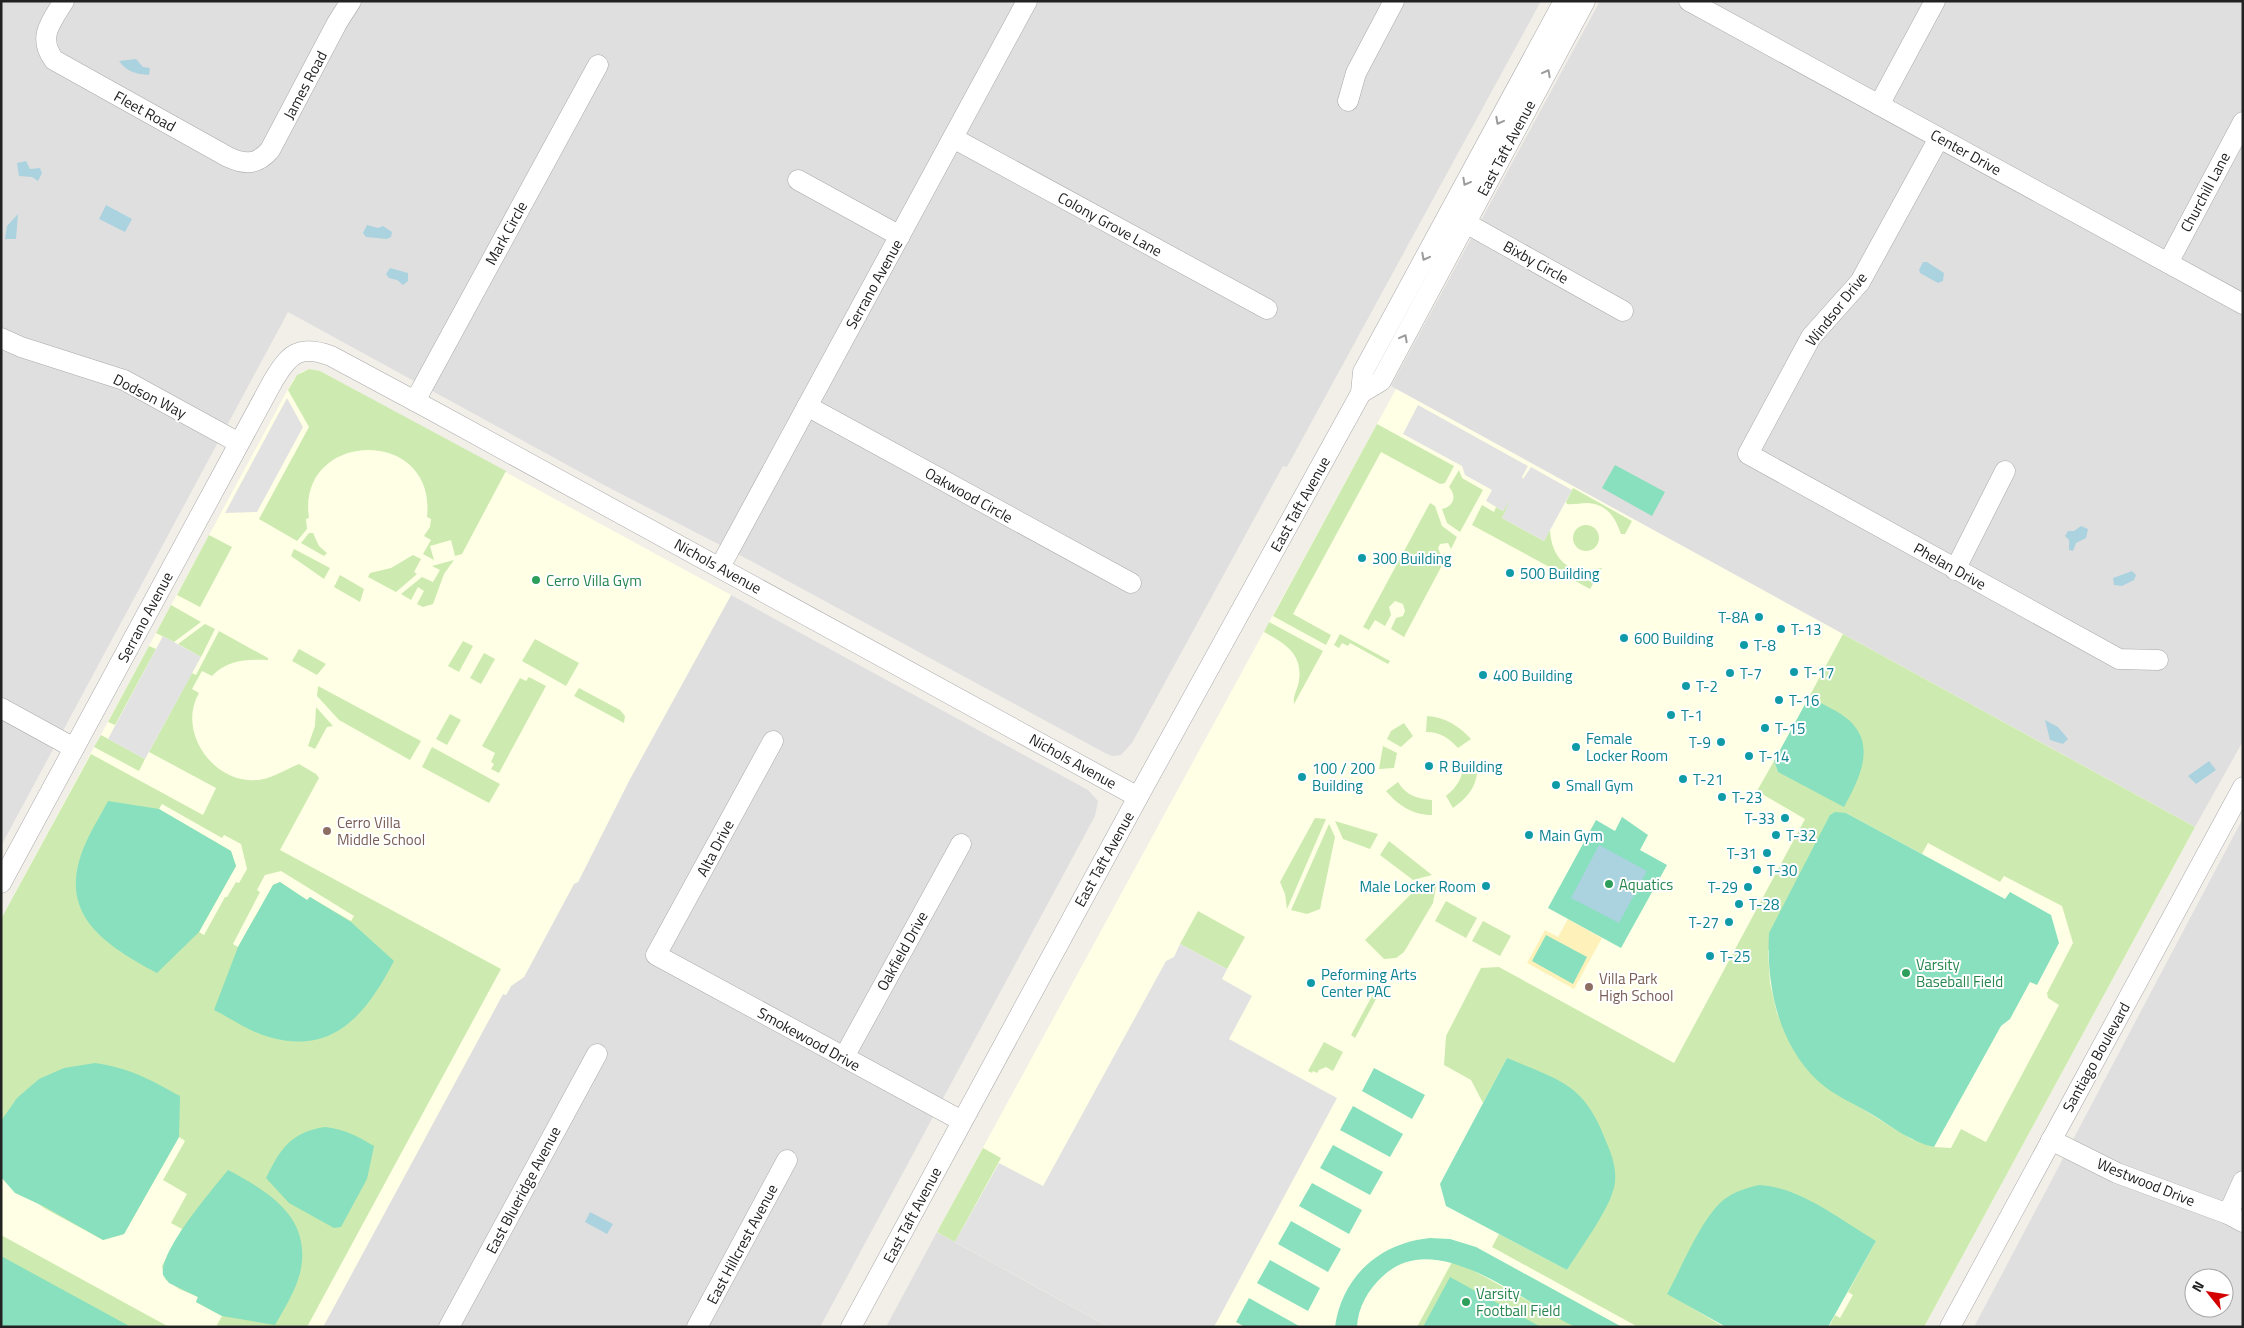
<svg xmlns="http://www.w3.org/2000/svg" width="2244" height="1328" viewBox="0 0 2244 1328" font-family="'Titillium Web',sans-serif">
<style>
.residential{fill:#e0dfdf;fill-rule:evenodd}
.education{fill:#ffffe5}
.grass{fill:#cdebb0;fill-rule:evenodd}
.sand{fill:#fff1ba}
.pitch{fill:#88e0be}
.parking{fill:#e2e2e2}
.water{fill:#aad3df}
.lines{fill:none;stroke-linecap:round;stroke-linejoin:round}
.minor-casing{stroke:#a9a9a9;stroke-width:21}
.minor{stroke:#fff;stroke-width:20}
.oneway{stroke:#9c9c9c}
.culture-dot{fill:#0f9aa8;stroke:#fff;stroke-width:2}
.leisure-dot{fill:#2e9e5b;stroke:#fff;stroke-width:2}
.education-dot{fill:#8d6e63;stroke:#fff;stroke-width:2}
.labels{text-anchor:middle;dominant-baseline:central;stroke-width:4;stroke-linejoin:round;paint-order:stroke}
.street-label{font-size:15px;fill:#222;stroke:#fff}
.culture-label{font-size:15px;fill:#0d838f;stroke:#fff;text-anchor:start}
.leisure-label{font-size:15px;fill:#27864d;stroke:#fff;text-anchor:start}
.education-label{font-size:15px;fill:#785e54;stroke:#fff;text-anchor:start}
</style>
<rect width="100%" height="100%" fill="#f2efe9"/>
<g class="residential">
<path d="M1,1H1541L1287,467L1283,466L1132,743L1121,755L1112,756L1105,753L753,562L602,484L288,312L1,846Z"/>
<path d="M1600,1H2243V741L2195,827L1391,386Z"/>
<path d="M731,595L1088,790L1098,801L1095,816L820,1327H323L503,994L506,995L511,986L524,977L574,883L578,882L630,779Z"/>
<path d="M2243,818V1327H1974ZM2194,1278H2224V1308H2194Z"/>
<path d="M937,1232L1109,1327H886Z"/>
</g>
<g class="education">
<path d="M309,369L320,371L731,595L630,779L578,882L574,884L524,977L511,986L506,995L503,994L323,1327H1V919L293,380L301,372Z"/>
<path d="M1396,389L2195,827L1924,1327H1109L937,1232Z"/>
</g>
<g class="grass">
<path d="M309,369L320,371L506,471L462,554L455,556L451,540L430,546L434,560L423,554L431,540L424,536L430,527L431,519L427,517C437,425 296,430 309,518L306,519L307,529L297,541L259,519L309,427L288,390L297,375Z"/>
<path d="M1377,424L1454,466L1445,483L1440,484L1381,452L1293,614L1331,635L1326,645L1273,616Z"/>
<path d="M1459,470L1462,478L1483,490L1460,532L1447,523L1442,509C1454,506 1457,496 1449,487Z"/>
<path d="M1573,488L1632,521L1625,534H1621C1615,517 1607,504 1587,503C1580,503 1573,505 1567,504L1566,502Z"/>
<path d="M1508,501L1510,502L1502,518L1544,541L1550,530C1551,551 1562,571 1587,571C1592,571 1598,568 1602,568L1590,589L1472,525L1482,505L1494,512L1496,507L1503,511Z"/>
<path d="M1430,503L1435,506L1442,526L1457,537L1451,549L1448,543L1440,544L1438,548L1441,555L1448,554L1404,637L1391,629L1396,618L1403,616L1405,611L1403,604L1395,601L1389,607L1391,615L1385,626L1375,620L1369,630L1363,627Z"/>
<circle cx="1586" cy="538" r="13"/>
<path d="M309,533H313L319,546L327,553L324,556L301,543Z"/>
<path d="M209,535L232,547L200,607L177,595Z"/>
<path d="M294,549L330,568L324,579L291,556Z"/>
<path d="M413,555L421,559L414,572L417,574L396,592L368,577L370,573L391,568Z"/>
<path d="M454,560L444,574L433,604L423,607L417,604L424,591L418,587L411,600L401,594L422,577L433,582L440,570L432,566Z"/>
<path d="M340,575L364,589L360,602L334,587Z"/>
<path d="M171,605L201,622L174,642L156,633Z"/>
<path d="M1269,622L1323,651L1294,704C1293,694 1298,689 1299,680C1303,654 1284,643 1264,632Z"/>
<path d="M205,624L215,629L201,657L178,644Z"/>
<path d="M219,631L268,658V660C247,659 227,660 212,676L202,671L192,689L199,693C178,729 209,777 248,780C269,782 281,771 299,764L316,774L319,778L280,850L501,969L307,1327H221L217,1325L222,1316L196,1302L198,1297L179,1289L165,1279L162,1266L182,1229L171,1223L187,1194L163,1180L185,1141L179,1137L124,1234L103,1240L44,1208L1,1174V919L91,754L203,815L216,788L149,752L192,673L196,675ZM162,804L222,838L224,835L241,844L247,869L239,883L236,882L227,897H225L204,935L199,932L236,866L231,851L159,809ZM281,871L354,916L351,921L310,897L307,900L280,882L273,885L238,947L233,944L260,892L257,890L265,875Z"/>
<path d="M1340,634L1390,661L1388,664L1350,643L1348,646L1342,643L1339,648L1334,645Z"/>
<path d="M1843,634L2195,827L1924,1327H1829L1835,1315L1840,1318L1853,1295L1848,1292L1876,1241L1667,1293L1724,1327H1638L1492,1247L1499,1234L1567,1270L1613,1191L1507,1058L1483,1103L1471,1080L1444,1065L1446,1036L1481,968L1499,967L1674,1063L1805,819L1757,791L1774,761L1778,772L1840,714L1809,697ZM1846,813L1922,854L1928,843L2000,882L2004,876L2062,906L2073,943L2047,993L2048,998L2059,1005L1986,1142L1961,1129L1951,1148L1934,1147L1911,1139L1822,1084L1797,1054L1777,1013L1770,983L1768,951Z"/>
<path d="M535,639L579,663L566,686L522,661Z"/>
<path d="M463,641L473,646L459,672L448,666Z"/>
<path d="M149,646L156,649L115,725L108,722Z"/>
<path d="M299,649L326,664L317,675L292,661Z"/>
<path d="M484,653L495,659L481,684L470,678Z"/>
<path d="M529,677L546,686L499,773L491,769L494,764L491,762L495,753L482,746L520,678L526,681Z"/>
<path d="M318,686L421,741L410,760L339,720L317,696Z"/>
<path d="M579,688L620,710L625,716L624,723L574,696Z"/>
<path d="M316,707L333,726L327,727L315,749L308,746L315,726Z"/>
<path d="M450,714L461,720L447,745L436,739Z"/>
<path d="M1427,716C1445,717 1459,726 1471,739L1458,748C1449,738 1440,732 1426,732Z"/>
<path d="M1404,723L1413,736L1401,747L1387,739L1391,731Z"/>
<path d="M101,735L145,759L139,771L94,747Z"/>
<path d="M1383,746L1397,753L1394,768L1379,769Z"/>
<path d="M432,747L500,784L489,803L422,767Z"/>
<path d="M1478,763C1478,784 1470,796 1453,808L1446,796C1457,787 1463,778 1463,764Z"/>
<path d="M1398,782C1406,795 1417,799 1432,800V815C1412,815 1398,805 1386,791Z"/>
<path d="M1315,818L1326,819L1287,909L1285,894L1280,882Z"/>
<path d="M1335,821L1378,834L1370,849L1343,839Z"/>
<path d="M1329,824L1335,837L1320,909L1307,914L1291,910Z"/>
<path d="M1389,841L1432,875L1413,880L1380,855Z"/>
<path d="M1437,882L1433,903L1404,952L1396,958L1384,959L1365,940L1419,886Z"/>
<path d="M1446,901L1477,918L1466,938L1435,921Z"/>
<path d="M1198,911L1245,937L1227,969L1180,944Z"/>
<path d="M1483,921L1511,936L1500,956L1472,941Z"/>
<path d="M1379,983L1383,986L1355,1038L1351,1035Z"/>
<path d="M1324,1042L1343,1052L1333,1071L1326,1067L1319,1070L1317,1073L1313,1071L1312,1073L1308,1071Z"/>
<path d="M983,1148L1001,1158L955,1242L937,1232Z"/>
<path d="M1,1235L169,1327H170H1Z"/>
<path d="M1452,1262L1465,1266L1576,1327H1417Z"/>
</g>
<path class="sand" d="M1568,919L1602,938L1574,989L1527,963L1545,930L1558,937Z"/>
<g class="pitch">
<path d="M1615,465L1665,492L1652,516L1602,488Z"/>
<path d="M1809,697C1822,704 1839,711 1850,721C1877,747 1858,781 1844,807L1778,772L1774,761Z"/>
<path d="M108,801L159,809L231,851L236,866L199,932L157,973C99,942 53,910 88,838C94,825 102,813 108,801Z"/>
<path d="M1835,812L1846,813L2005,899L2010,892L2051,915L2059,943L2037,985L2030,982L2010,1019L2001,1026L1934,1147C1911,1142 1892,1127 1873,1115C1855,1104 1833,1095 1818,1081C1778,1044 1766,984 1769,933L1830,815Z"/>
<path d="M1622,817L1648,835L1640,850L1667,865L1621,948L1548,908L1596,820L1615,831Z"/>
<path d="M280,882L307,900L310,897L351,922L394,961C367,1012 335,1056 269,1037C250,1032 232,1019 214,1010L238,947L273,885Z"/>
<path d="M1546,935L1587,957L1573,984L1532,961Z"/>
<path d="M1507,1058C1564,1082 1585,1084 1608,1146C1614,1160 1618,1177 1613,1191C1606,1214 1580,1249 1567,1270L1446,1206L1440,1184Z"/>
<path d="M95,1063C130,1068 149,1079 180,1096L179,1137L124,1234L103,1240L45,1207L15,1193L1,1177V1121L17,1098L39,1079L64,1068Z"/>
<path d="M1374,1068L1425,1095L1412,1119L1362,1091Z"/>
<path d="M1353,1106L1403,1134L1390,1157L1340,1130Z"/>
<path d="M325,1127C344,1129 357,1136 374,1146L367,1179L341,1227L334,1228L289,1203L266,1178C280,1149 291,1132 325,1127Z"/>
<path d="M1333,1145L1383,1172L1370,1195L1320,1168Z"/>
<path d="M228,1170C269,1192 313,1218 300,1273C295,1292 284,1309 275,1325L222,1316L196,1302L198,1297L169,1283L163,1275C159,1251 212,1190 228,1170Z"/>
<path d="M1312,1183L1362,1210L1349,1234L1299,1206Z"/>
<path d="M1759,1185C1800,1187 1841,1220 1876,1241L1828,1327H1726L1667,1294C1682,1267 1699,1224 1720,1203C1730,1193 1745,1188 1759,1185Z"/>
<path d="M1291,1221L1341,1249L1328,1272L1278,1244Z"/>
<path d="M1430,1238L1450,1239L1476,1247L1622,1327C1608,1327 1591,1328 1577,1327C1568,1325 1558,1317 1550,1313C1504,1288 1429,1230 1382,1277C1368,1290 1358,1307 1357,1327H1335C1342,1276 1380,1243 1430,1238Z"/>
<path d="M1,1256L131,1327H1Z"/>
<path d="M1270,1260L1320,1288L1308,1311L1257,1283Z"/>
<path d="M1450,1277L1541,1327H1423Z"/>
<path d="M1249,1298L1299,1326V1327H1245L1236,1322Z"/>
</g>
<g class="parking">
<path d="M287,398L303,427L257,512L225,513Z"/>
<path d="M1418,405L1528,466L1522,477L1523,479L1531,467L1572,490L1544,541L1502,518L1510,501L1503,511L1486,501L1492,490L1465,475L1462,466L1403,434Z"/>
<path d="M163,636L201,657L145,759L108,739Z"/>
<path d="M1180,944L1227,969L1222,979L1252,996L1229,1039L1337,1098L1214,1327H1109L955,1242L999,1163L1043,1186L1166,961L1174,957Z"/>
</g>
<g class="water">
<path d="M136,59L143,67L150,68L149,75C136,74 127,72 119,61Z"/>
<path d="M26,161L30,169L40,168L42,173L38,181L32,177L19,176L17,163Z"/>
<path d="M106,205L132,219L125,232L99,219Z"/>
<path d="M18,214L16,239H5L7,226Z"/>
<path d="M367,225L378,228L383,226L392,232L391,237L387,239L366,237L363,233Z"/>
<path d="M1923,262H1927L1944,273L1943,281L1938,283L1920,273L1919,270Z"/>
<path d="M390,268L408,273V281L403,285L397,280L389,278L386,274Z"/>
<path d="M2081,526L2088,529L2086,538L2076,543L2073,551L2069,550V540L2065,536L2068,531H2074Z"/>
<path d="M2132,571L2136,575L2134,580L2122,586L2114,585L2113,578Z"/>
<path d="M2045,720L2058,727L2068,739L2063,744L2050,740Z"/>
<path d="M2209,761L2216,770L2196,784L2188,776Z"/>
<path d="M1599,845L1647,871L1619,923L1571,898Z"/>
<path d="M590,1212L613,1224L607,1234L585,1222Z"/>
</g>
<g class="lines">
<g class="minor-casing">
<g id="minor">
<path d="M64,1C51,22 37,37 54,60L228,157C245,165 257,165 270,150L337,23L351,1"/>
<path d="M1689,1L2243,304"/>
<path d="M1348,101L1356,73L1394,1"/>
<path d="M1879,105L1935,1"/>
<path d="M953,138L1267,309"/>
<path d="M1939,138L1860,282L1811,337L1748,454L2119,659L2158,660"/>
<path d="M798,180L900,236"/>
<path d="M1455,217L1623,311"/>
<path d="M2168,263L2243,122"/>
<path d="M1,338L21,347L124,380L239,443"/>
<path d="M1361,393L1381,381L1585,1"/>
<path d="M415,401L598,65"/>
<path d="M807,406L1131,583"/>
<path d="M720,567L1027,1"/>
<path d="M1955,570L2005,471"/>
<path d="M1,708L74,748"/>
<path d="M773,741L656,955L962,1121"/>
<path d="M1,883L273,381C289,354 299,344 331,356L426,407L1138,797"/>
<path d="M844,1057L961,844"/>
<path d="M2051,1140L2117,1173L2228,1214L2243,1222"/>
<path d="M2228,1214L2243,1181"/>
<path d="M449,1327L597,1054"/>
<path d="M697,1327L787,1160"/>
<path d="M851,1327L1138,797L1361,393L1363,372L1564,1"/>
<path d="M1950,1327L2243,787"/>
</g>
</g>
<use href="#minor" class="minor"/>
</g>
<defs><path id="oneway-chevron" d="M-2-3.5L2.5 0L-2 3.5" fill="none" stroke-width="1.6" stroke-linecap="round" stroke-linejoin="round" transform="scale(1.25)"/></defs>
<g class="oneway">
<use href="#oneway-chevron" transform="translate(1547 73) rotate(-62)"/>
<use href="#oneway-chevron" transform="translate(1499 121) rotate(118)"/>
<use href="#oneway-chevron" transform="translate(1466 182) rotate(119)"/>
<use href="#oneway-chevron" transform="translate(1425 257) rotate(118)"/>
<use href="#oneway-chevron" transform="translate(1404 338) rotate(-62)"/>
</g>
<g class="culture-dot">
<circle cx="1362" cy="558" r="5"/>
<circle cx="1510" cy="573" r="5"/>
<circle cx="1759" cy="617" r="5"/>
<circle cx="1781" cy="629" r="5"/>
<circle cx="1624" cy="638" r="5"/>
<circle cx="1744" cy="645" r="5"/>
<circle cx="1794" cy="672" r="5"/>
<circle cx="1730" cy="673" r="5"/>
<circle cx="1483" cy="675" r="5"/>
<circle cx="1686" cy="686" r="5"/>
<circle cx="1779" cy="700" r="5"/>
<circle cx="1671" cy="715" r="5"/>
<circle cx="1765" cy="728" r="5"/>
<circle cx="1721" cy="742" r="5"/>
<circle cx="1576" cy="747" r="5"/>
<circle cx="1749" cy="756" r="5"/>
<circle cx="1429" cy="766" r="5"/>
<circle cx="1302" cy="777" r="5"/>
<circle cx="1683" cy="779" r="5"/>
<circle cx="1556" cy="785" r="5"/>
<circle cx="1722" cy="797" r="5"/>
<circle cx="1785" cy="818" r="5"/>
<circle cx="1529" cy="835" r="5"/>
<circle cx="1776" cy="835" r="5"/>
<circle cx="1767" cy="853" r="5"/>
<circle cx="1757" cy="870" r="5"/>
<circle cx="1486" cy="886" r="5"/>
<circle cx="1748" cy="887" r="5"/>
<circle cx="1739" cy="904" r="5"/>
<circle cx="1729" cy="922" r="5"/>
<circle cx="1710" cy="956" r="5"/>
<circle cx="1311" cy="983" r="5"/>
</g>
<g class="leisure-dot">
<circle cx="536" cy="580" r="5"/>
<circle cx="1609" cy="884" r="5"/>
<circle cx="1906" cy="973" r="5"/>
<circle cx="1466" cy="1302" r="5"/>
</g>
<g class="education-dot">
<circle cx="327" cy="831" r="5"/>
<circle cx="1589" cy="987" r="5"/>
</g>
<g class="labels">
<g class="street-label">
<text transform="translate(305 85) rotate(-62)">James Road</text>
<text transform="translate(145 111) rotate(29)">Fleet Road</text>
<text transform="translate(1506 148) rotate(-62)">East Taft Avenue</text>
<text transform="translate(1966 152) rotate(29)">Center Drive</text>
<text transform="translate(2205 192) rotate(-62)">Churchill Lane</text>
<text transform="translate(1110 224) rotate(29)">Colony Grove Lane</text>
<text transform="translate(506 233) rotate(-61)">Mark Circle</text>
<text transform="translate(1536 262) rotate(29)">Bixby Circle</text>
<text transform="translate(874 284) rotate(-61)">Serrano Avenue</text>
<text transform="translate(1836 309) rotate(-52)">Windsor Drive</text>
<text transform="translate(150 396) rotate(27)">Dodson Way</text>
<text transform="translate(969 495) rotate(29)">Oakwood Circle</text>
<text transform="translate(1300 504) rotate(-61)">East Taft Avenue</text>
<text transform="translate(718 566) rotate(29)">Nichols Avenue</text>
<text transform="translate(1950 566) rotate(29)">Phelan Drive</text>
<text transform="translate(145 617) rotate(-62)">Serrano Avenue</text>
<text transform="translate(1073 761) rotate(29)">Nichols Avenue</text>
<text transform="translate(715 848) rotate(-62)">Alta Drive</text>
<text transform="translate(1104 859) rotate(-61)">East Taft Avenue</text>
<text transform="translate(902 951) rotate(-61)">Oakfield Drive</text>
<text transform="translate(809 1039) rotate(29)">Smokewood Drive</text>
<text transform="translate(2096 1057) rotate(-61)">Santiago Boulevard</text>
<text transform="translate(2146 1182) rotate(22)">Westwood Drive</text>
<text transform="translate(523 1190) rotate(-62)">East Blueridge Avenue</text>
<text transform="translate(912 1215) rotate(-62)">East Taft Avenue</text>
<text transform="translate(742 1244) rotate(-62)">East Hillcrest Avenue</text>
</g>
<g class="culture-label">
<text x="1372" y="558">300 Building</text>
<text x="1520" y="573">500 Building</text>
<text x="1749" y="617" text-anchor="end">T-8A</text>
<text x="1791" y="629">T-13</text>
<text x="1634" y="638">600 Building</text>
<text x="1754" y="645">T-8</text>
<text x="1804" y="672">T-17</text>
<text x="1740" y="673">T-7</text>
<text x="1493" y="675">400 Building</text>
<text x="1696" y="686">T-2</text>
<text x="1789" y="700">T-16</text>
<text x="1681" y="715">T-1</text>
<text x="1775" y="728">T-15</text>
<text x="1586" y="738">Female<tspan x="1586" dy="17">Locker Room</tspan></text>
<text x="1711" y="742" text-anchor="end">T-9</text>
<text x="1759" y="756">T-14</text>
<text x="1439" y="766">R Building</text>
<text x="1312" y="768">100 / 200<tspan x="1312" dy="17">Building</tspan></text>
<text x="1693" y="779">T-21</text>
<text x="1566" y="785">Small Gym</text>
<text x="1732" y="797">T-23</text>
<text x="1775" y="818" text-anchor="end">T-33</text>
<text x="1539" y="835">Main Gym</text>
<text x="1786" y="835">T-32</text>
<text x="1757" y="853" text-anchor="end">T-31</text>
<text x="1767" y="870">T-30</text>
<text x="1476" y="886" text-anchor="end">Male Locker Room</text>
<text x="1738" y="887" text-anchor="end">T-29</text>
<text x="1749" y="904">T-28</text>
<text x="1719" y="922" text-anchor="end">T-27</text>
<text x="1720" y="956">T-25</text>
<text x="1321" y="974">Peforming Arts<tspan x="1321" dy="17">Center PAC</tspan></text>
</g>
<g class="leisure-label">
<text x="546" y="580">Cerro Villa Gym</text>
<text x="1619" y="884">Aquatics</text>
<text x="1916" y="964">Varsity<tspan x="1916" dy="17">Baseball Field</tspan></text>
<text x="1476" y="1293">Varsity<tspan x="1476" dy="17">Football Field</tspan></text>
</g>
<g class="education-label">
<text x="337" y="822">Cerro Villa<tspan x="337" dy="17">Middle School</tspan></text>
<text x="1599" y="978">Villa Park<tspan x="1599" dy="17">High School</tspan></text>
</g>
</g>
<rect width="2244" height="1328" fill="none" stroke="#222222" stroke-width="5"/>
<g transform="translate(2209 1293) rotate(300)"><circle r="24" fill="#ffffff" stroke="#a7a7a7"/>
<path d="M0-4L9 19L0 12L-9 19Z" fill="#d40000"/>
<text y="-8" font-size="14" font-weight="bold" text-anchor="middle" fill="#222222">N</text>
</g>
</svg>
